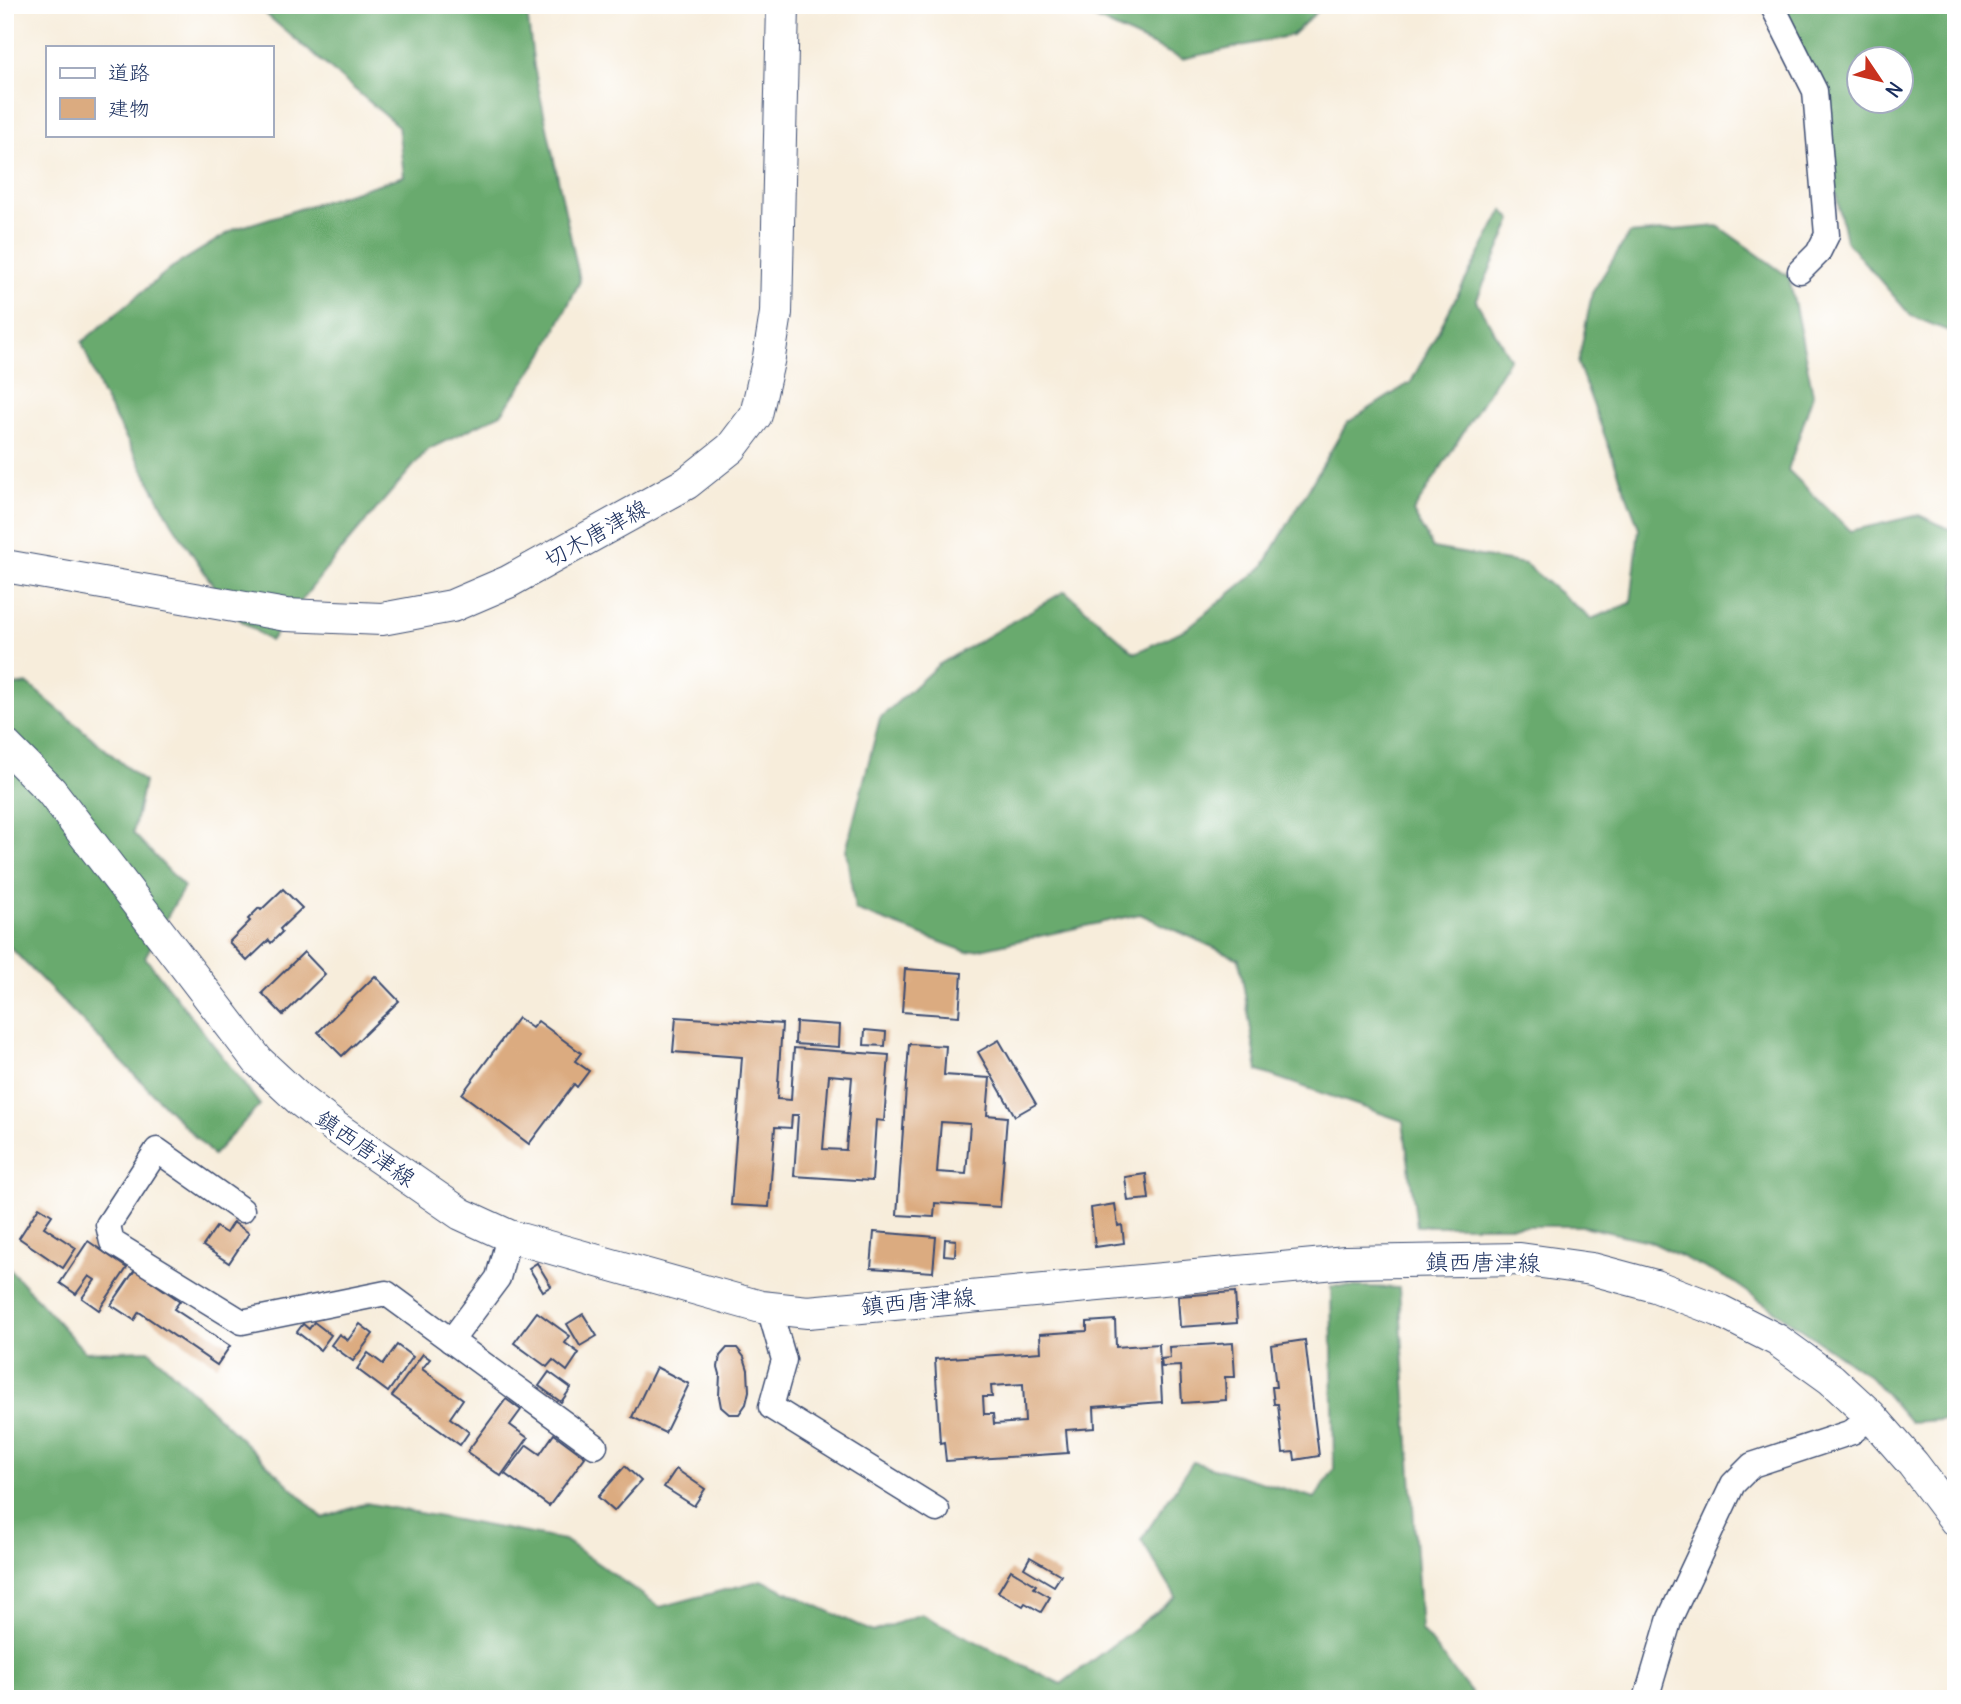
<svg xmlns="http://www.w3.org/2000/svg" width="1961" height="1704" viewBox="0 0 1961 1704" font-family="Delius,'Klee One',sans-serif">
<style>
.forest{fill:#69aa6e;stroke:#426c66;stroke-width:2;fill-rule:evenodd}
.building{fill:#dbab80;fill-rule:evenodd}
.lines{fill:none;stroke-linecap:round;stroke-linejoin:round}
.minor-casing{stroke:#3c4c71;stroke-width:27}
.major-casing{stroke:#3c4c71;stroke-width:34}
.minor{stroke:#fff;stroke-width:24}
.major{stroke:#fff;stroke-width:32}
.labels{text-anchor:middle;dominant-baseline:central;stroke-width:7;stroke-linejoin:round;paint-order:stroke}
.street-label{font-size:23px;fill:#1b2f5e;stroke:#fff}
</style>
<rect width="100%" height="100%" fill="#fff"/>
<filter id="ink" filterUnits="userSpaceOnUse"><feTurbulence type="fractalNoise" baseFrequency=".0143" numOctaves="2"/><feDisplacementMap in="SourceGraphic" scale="14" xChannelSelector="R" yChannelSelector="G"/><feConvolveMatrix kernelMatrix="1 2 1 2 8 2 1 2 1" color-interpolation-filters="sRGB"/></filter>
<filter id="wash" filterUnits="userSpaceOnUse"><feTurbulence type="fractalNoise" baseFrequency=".00686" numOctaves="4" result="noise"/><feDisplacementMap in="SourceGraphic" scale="28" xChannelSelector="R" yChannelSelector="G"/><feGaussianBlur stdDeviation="1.57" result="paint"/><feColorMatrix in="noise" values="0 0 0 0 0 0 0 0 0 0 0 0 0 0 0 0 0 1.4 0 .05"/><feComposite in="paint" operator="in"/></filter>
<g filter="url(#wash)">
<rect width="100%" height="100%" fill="#f7eddb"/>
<g class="forest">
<path d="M255,5H526L534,67L580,281L543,355L501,414L427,450L338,554L270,641L232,614L172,523L101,392L82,342L171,268L235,229L404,176L398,126Z"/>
<path d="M1066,5H1324L1292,35L1182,59Z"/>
<path d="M1778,5H1956V334L1911,316L1846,241L1813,83ZM1860,60H1902V102H1860Z"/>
<path d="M1503,210L1512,220L1476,301L1510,358L1413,512L1433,548L1525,564L1591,619L1631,603L1639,528L1578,364L1592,293L1629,234L1718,226L1789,277L1813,394L1788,470L1850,531L1919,515L1956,532V1419L1910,1422L1872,1378L1732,1281L1649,1241L1582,1226H1417L1403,1121L1258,1071L1239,959L1140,914L967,952L855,910L846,850L880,718L938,665L1065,591L1135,653L1186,629L1263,567L1347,423L1411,382Z"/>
<path d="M28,684L144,782L133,833L184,887L145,957L260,1105L213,1155L5,942V687Z"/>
<path d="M5,1264L85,1352L149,1350L323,1518L366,1503L564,1540L660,1607L762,1580L873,1632L921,1614L1061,1684L1176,1597L1141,1540L1193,1462L1315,1498L1334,1469L1331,1286L1399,1288L1421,1630L1476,1699H5Z"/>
</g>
<g id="blocks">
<g class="building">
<path d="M283,889L302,908L280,929L282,932L271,943L269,940L247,961L229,942L250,921L248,919L259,908L261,910Z"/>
<path d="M304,952L325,974L283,1015L262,993Z"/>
<path d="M905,969L962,973L959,1016L902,1012Z"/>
<path d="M375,976L399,1001L342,1056L318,1032Z"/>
<path d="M676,1017L782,1024L777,1099L791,1100L794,1048L889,1055L884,1121L876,1120L872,1181L794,1176L798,1115H792L791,1128L775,1127L769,1207L731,1205L742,1057L673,1052ZM829,1075L852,1077L846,1150L823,1149Z"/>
<path d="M518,1018L532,1028L538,1021L581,1053L575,1061L589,1071L577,1087L574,1084L529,1144L462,1094Z"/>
<path d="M796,1022L840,1025L839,1047L795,1044Z"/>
<path d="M865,1030L886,1032L885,1046L864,1045Z"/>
<path d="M999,1040L1036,1104L1015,1116L978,1052Z"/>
<path d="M909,1044L946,1046L944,1075L990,1078L987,1115L1007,1117L1000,1207L935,1203L934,1217L897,1215ZM941,1122L970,1124L966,1174L937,1172Z"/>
<path d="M1146,1174L1149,1199L1128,1201L1125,1177Z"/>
<path d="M1115,1204L1118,1226L1122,1225L1124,1243L1095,1247L1091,1208Z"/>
<path d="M39,1207L52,1215L44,1227L76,1248L63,1268L19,1238Z"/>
<path d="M233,1222L249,1233L229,1263L203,1246L216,1227L226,1233Z"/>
<path d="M874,1232L936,1237L933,1272L871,1268Z"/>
<path d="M945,1239L956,1240L955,1256L944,1255Z"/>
<path d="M88,1241L127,1268L99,1310L82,1298L95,1280L89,1276L76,1294L60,1283Z"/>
<path d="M537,1263L551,1286L543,1291L529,1268Z"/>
<path d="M135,1270L180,1301L174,1309L230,1346L217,1365L139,1312L134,1320L111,1305Z"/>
<path d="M1235,1292L1237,1323L1180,1327L1178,1296Z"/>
<path d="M537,1312L570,1336L565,1343L579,1353L567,1371L553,1360L547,1367L514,1343Z"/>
<path d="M583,1314L597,1336L580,1346L567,1324Z"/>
<path d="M1115,1320L1116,1347L1159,1344L1162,1402L1094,1407L1095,1428L1066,1430L1068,1453L946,1461L944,1442L940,1443L935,1359L1041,1352L1040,1334L1087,1331V1322ZM1023,1384L1025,1422L994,1424L993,1414H984L983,1397H992L991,1386Z"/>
<path d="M314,1322L331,1335L320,1350L297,1332L303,1324L309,1329Z"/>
<path d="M360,1324L373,1334L353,1361L331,1345L339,1334L348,1340Z"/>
<path d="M1305,1340L1319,1456L1295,1460L1294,1452L1283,1453L1278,1404H1274L1272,1387H1276L1271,1345Z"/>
<path d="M1233,1343L1235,1377H1225L1226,1400L1182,1403L1180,1366L1162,1367L1161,1359L1170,1358L1169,1347Z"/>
<path d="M397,1345L413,1357L388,1392L357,1369L368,1353L383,1364Z"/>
<path d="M727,1348H737L744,1357L748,1370L749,1391L746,1404L739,1414H729L721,1407L719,1396L720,1374L718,1367L720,1356Z"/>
<path d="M423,1354L430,1359L422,1369L463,1399L450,1418L469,1432L460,1445L392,1396Z"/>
<path d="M656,1367L689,1384L665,1433L632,1417Z"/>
<path d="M549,1372L571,1388L561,1402L539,1386Z"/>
<path d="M506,1399L521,1410L510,1425L528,1438L501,1476L467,1452Z"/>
<path d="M554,1434L585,1457L549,1506L505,1474L527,1445L540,1454Z"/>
<path d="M625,1466L641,1481L614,1511L598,1497Z"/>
<path d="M676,1469L705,1489L694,1506L664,1487Z"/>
<path d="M1030,1557L1061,1575L1054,1586L1024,1568Z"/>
<path d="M1011,1570L1036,1585L1034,1588L1050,1597L1041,1612L1025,1603L1023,1606L998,1592Z"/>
</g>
</g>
</g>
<g filter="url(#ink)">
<use href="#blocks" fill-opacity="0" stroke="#3c4c71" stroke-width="2"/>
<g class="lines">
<g class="minor-casing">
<g id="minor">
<path d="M1772,5L1815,91L1827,235L1818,253L1800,271"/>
<path d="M242,1210L157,1150L108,1225L112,1242L242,1322L386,1293L595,1446"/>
<path d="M769,1308L784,1360L771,1407L937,1510"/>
<path d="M451,1341L498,1278L509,1236"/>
<path d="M1646,1699L1670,1618L1733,1484L1752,1465L1852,1432L1871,1416"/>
</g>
</g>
<g class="major-casing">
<g id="major">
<path d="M5,566L286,615L382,619L452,606L508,582L687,483L731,448L756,415L769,357L776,313L783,5"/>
<path d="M5,745L51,791L258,1061L301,1101L332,1125L461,1214L509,1236L761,1307L808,1312L1346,1262L1520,1259L1592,1269L1655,1286L1720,1311L1777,1340L1831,1379L1871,1416L1913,1464L1956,1521"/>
</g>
</g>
<use href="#minor" class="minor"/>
<use href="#major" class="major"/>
</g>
</g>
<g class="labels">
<g class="street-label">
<text transform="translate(596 533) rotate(-29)">切木唐津線</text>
<text transform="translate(366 1148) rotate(35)">鎮西唐津線</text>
<text transform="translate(1483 1262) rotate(1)">鎮西唐津線</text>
<text transform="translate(918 1301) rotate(-5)">鎮西唐津線</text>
</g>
</g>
<rect width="1961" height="1704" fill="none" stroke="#fff" stroke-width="28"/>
<rect x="46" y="46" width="228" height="91" fill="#ffffff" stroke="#a4acbf" stroke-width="2"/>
<rect x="60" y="68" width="35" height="10" fill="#ffffff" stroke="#a4acbf" stroke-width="2"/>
<text x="108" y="80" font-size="21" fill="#1b2f5e">道路</text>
<rect x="60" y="98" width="35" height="21" fill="#dbab80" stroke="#a4acbf" stroke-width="2"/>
<text x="108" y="116" font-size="21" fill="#1b2f5e">建物</text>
<g transform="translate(1880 80) rotate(125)"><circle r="33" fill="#ffffff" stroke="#a4acbf" stroke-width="2"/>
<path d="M0-5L12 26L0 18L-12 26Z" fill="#c8321e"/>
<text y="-10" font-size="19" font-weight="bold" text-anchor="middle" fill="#1b2f5e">N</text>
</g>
</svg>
